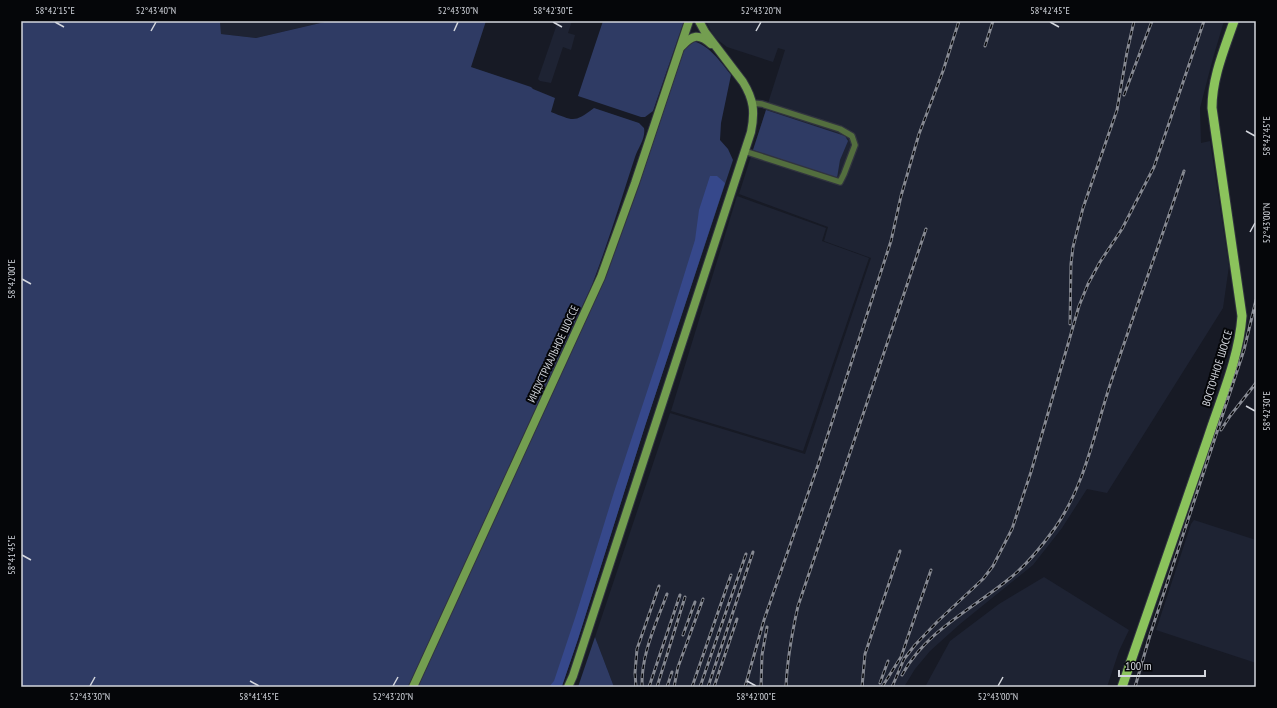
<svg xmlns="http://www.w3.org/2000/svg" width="1277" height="708" viewBox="0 0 1277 708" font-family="'PT Sans Narrow',sans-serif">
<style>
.built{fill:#1e2333}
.green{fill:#2f3b64}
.forest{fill:#36488b}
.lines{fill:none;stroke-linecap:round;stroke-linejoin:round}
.street-casing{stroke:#31343f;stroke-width:8}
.secondary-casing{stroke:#31343f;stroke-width:10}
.primary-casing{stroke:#31343f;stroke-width:11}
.street{stroke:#536e3e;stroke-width:5.5}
.secondary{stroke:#739e50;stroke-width:8}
.primary{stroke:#8bc35c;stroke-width:9}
.rail-casing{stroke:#878a93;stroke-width:3}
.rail{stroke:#050609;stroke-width:1.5;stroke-dasharray:4.5;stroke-linecap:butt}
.ticks{fill:none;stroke:#d3d6dd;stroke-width:1.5}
.labels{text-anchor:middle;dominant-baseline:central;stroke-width:4;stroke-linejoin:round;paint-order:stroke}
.street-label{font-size:11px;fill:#d3d6dd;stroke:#050609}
.neatline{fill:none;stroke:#d3d6dd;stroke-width:1.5}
.ticks-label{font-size:10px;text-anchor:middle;fill:#d3d6dd}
</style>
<rect width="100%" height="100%" fill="#171a25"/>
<g class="built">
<path d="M220,21H329L256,38L221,34Z"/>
<path d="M558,21H572L568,33L575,35L571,50L563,47L551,83L540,81L538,79Z"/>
<path d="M706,21H1224L1213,58L1200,108L1201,143L1210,141L1229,266L1223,308L1107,493L1087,489L1062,528L1033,565L960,624L930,651L915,669L904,687H614L595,637L670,413L805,454L871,258L824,241L828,227L739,194L785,50L778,48L773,62L727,47L714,37Z"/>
<path d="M737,196L826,228L822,241L869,258L803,451L671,411Z"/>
<path d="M1194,520L1256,540V663L1156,630L1191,524Z"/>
<path d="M1044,577L1129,630L1119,651L1107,687H925L950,641L999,604Z"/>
</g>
<g class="green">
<path d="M21,21H220L221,34L256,38L329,21H486L471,67L531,87L533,89L555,98L551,112C574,121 574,123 594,108L639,123L644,128C646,138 638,148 635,157C621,200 608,243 592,285L409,687H21Z"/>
<path d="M603,21H684L653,111L645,117H641L578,96Z"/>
<path d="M693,41C710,46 720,61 731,75L721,123L720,140L728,149L733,160L645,426L578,639L562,686L420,687L419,684L602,282L682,51Z"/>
<path d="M766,110L845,136L848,141L840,160L837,178L753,150Z"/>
<path d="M595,637L614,687H578Z"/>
</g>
<path class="forest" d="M710,176H717L725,183L645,426L578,639L562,686L549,687L554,681L576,615L614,492L662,346L695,240L699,210Z"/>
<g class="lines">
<g class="street-casing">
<path id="street" d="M744,151L840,182L844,174L855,145L852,136L840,129L762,104L752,103"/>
</g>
<g class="secondary-casing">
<g id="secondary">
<path d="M682,46C692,35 699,33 711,44"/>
<path d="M413,687L601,277L635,183L689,21"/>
<path d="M568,687L573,676L751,132C755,112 754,100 743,82L705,32L699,21"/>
</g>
</g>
<g class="primary-casing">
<path id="primary" d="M1122,687C1150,604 1180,521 1208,438C1221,398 1239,358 1242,316L1212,108C1212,78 1224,50 1234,21"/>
</g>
<use href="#street" class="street"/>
<use href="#secondary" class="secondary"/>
<use href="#primary" class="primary"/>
<g class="rail-casing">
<g id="rail">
<path d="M985,46L993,21"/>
<path d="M1124,95L1152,21"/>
<path d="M1070,324L1071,264L1073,247L1083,208L1117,110L1127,52L1134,21"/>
<path d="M1221,430L1230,416L1256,383"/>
<path d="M683,635L695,602"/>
<path d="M902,675C926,631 972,609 1009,579C1027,565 1042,546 1055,528C1085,485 1094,434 1110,385C1134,313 1160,243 1184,171"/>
<path d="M880,683L888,661"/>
<path d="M636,687L635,673L637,649L659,586"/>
<path d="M642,687C641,654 656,624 667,594"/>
<path d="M649,687L680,595"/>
<path d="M657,687L685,597"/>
<path d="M667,687L672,672"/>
<path d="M674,687L678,667L703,599"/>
<path d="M692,687L731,575"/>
<path d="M700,687L746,554"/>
<path d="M708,687L753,552"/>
<path d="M714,687L737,619"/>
<path d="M745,687L764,620L818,465L891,241L901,196L919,134L943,71L959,21"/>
<path d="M761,687L762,655L767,627"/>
<path d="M786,687C787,659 792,633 798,606L926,229"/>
<path d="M862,687L865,654L900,551"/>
<path d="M882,687L901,657L931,570"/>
<path d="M892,687L904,659L915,645L938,621L983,579L993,566L1012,529L1031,472L1079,306L1088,284L1100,262L1122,229L1154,167L1204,21"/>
<path d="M1135,687L1150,635L1244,350L1256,300"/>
</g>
</g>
<use href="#rail" class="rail"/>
</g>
<path class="ticks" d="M55,22L64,27M553,22L562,27M1050,22L1059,27M151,31L156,22M454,31L458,22M756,31L761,22M1246,131L1255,136M1250,232L1255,223M22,279L31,284M1246,406L1255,411M22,555L31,560M250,681L259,686M747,681L756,686M90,686L95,677M393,686L398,677M998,686L1003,677"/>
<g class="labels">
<g class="street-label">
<text transform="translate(553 354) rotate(-65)">ИНДУСТРИАЛЬНОЕ ШОССЕ</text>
<text transform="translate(1217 368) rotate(-73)">ВОСТОЧНОЕ ШОССЕ</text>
</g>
</g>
<rect width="1277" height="708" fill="none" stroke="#050609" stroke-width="44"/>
<path d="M1119 670v6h86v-6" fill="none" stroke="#d3d6dd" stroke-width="2"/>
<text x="1125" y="670" font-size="12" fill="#d3d6dd" stroke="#050609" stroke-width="3" paint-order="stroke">100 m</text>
<rect x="22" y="22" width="1233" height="664" class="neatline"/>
<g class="ticks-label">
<text x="55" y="14">58°42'15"E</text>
<text x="156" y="14">52°43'40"N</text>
<text x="458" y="14">52°43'30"N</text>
<text x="553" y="14">58°42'30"E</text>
<text x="761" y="14">52°43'20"N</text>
<text x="1050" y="14">58°42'45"E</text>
<text transform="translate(1266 136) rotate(-90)" y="4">58°42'45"E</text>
<text transform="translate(1266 223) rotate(-90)" y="4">52°43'00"N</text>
<text transform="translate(11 279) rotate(-90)" y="4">58°42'00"E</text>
<text transform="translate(1266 411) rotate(-90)" y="4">58°42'30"E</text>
<text transform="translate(11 555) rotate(-90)" y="4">58°41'45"E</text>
<text x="90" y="700">52°43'30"N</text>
<text x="259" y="700">58°41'45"E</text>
<text x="393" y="700">52°43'20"N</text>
<text x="756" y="700">58°42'00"E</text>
<text x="998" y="700">52°43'00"N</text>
</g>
</svg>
